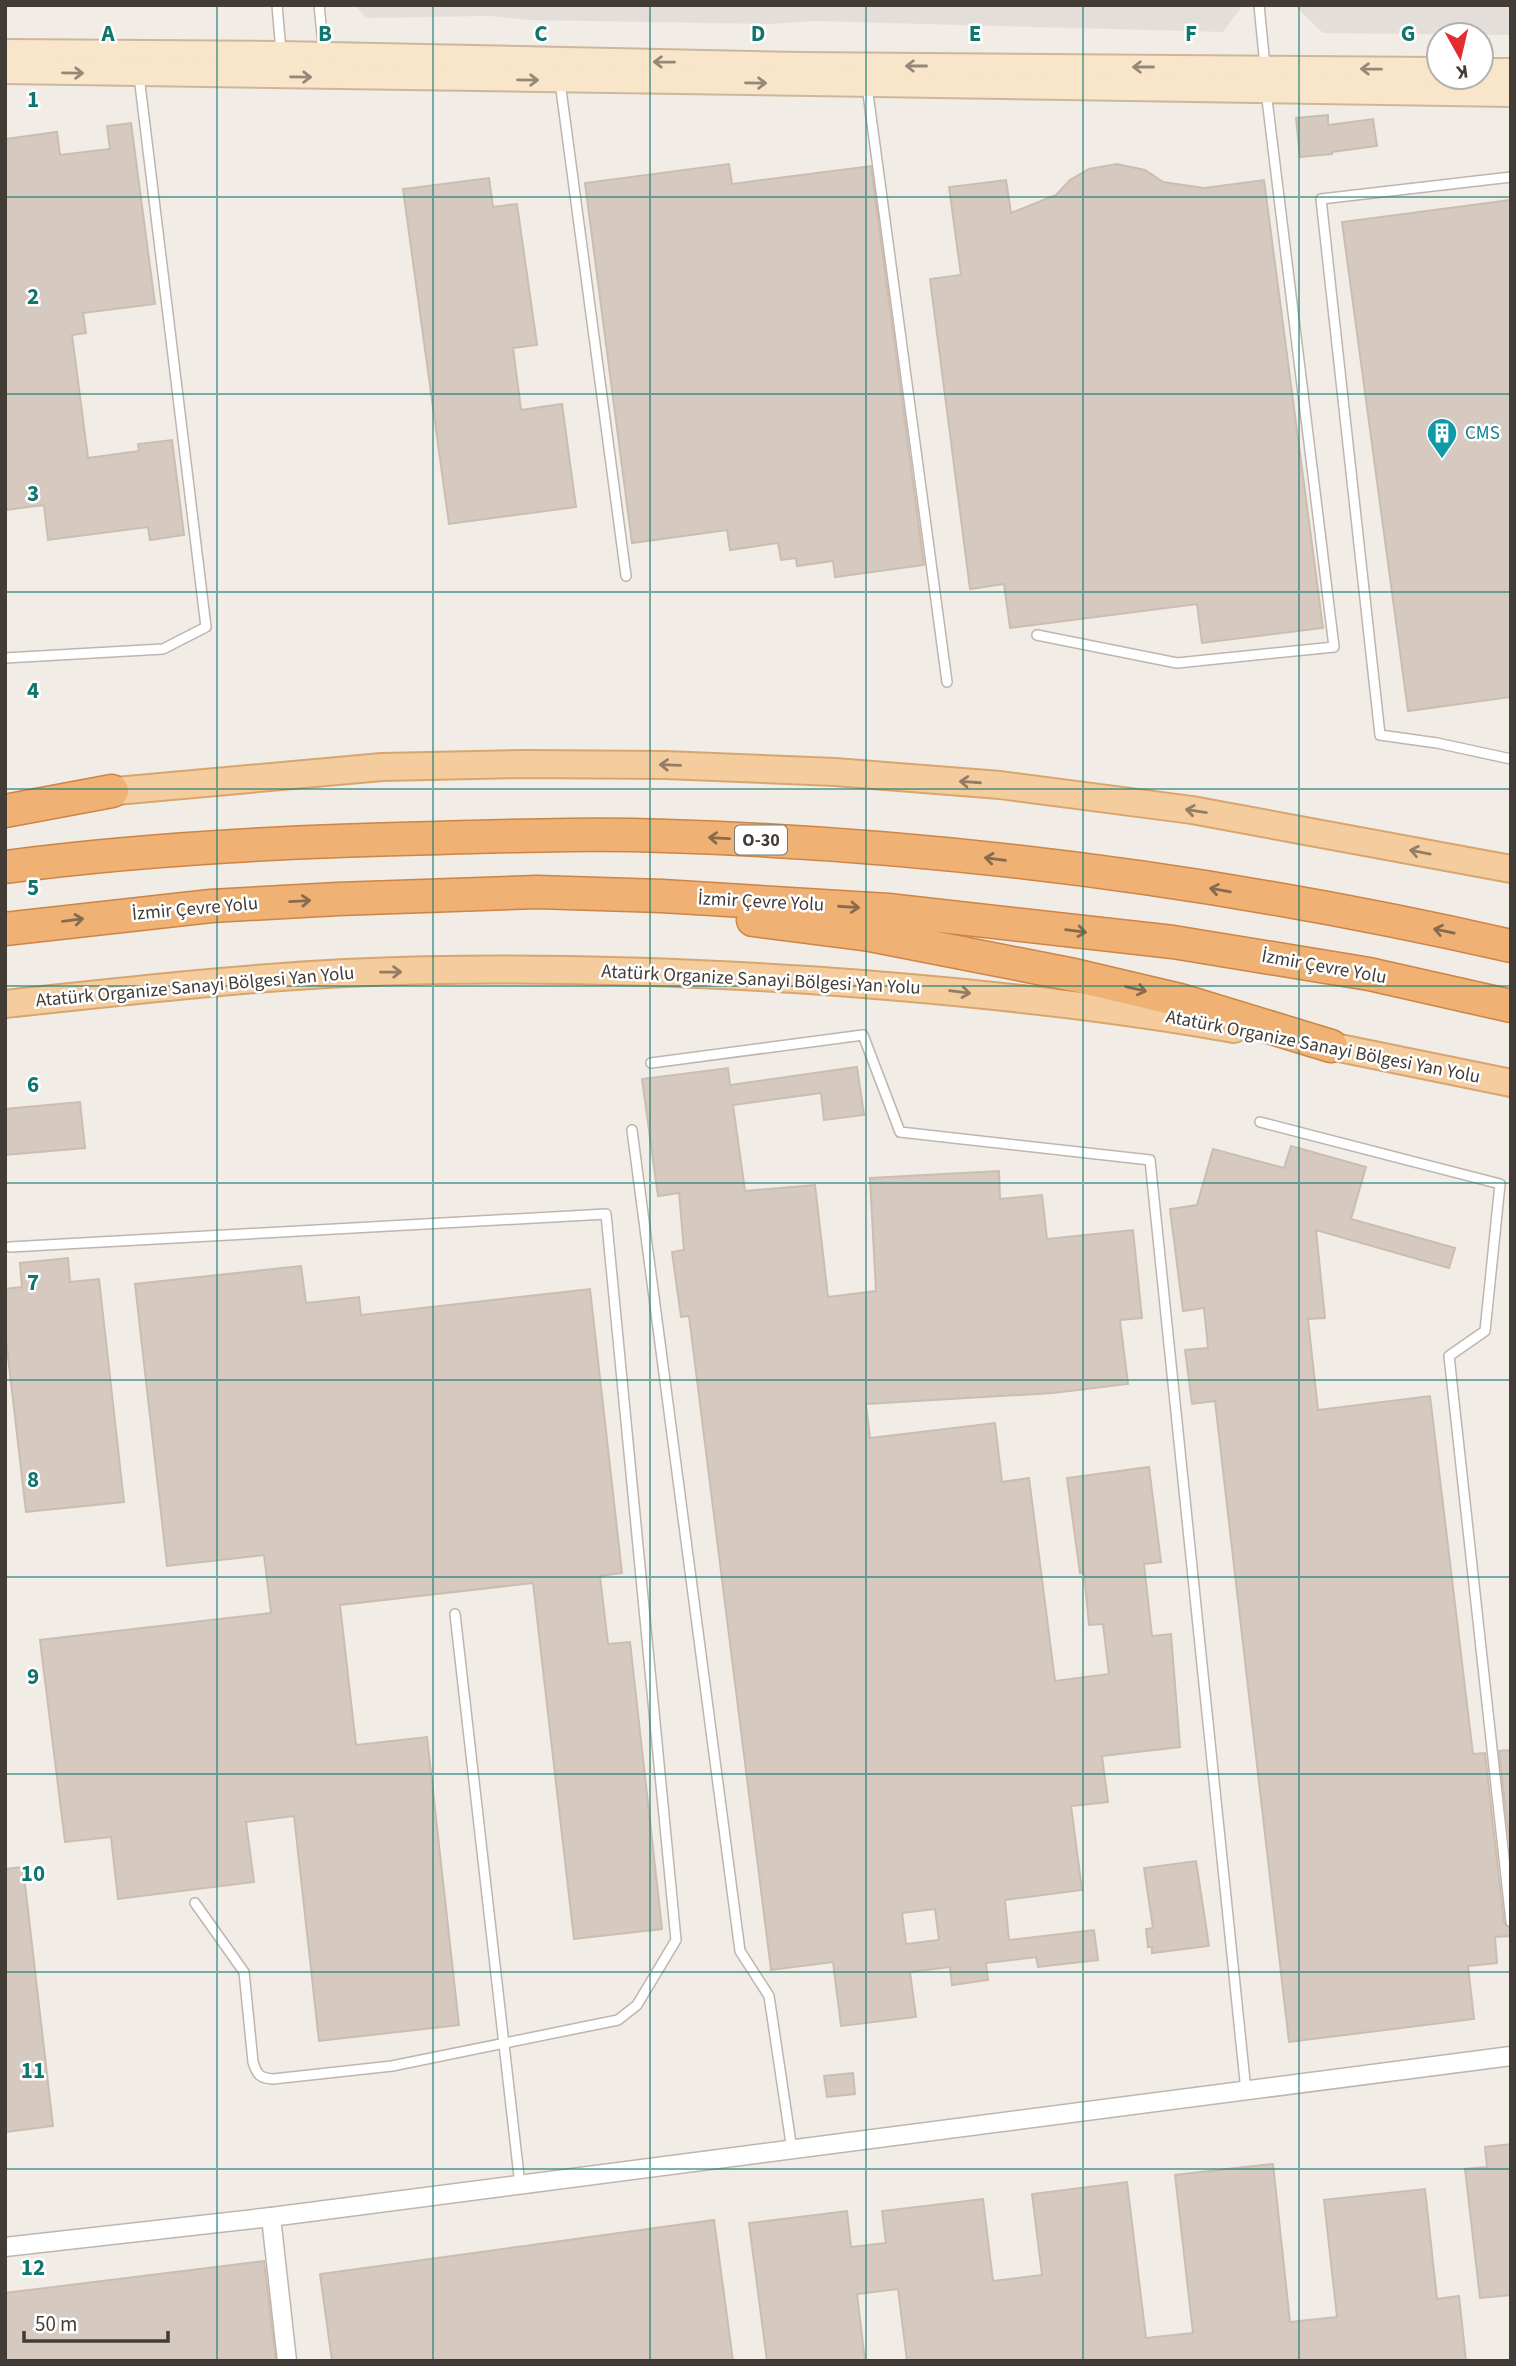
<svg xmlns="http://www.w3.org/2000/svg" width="1516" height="2366" viewBox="0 0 1516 2366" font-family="'Source Sans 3',sans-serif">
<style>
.industrial{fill:#e4dedb}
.building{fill:#d5c9c0;stroke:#ccbdb1;stroke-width:2;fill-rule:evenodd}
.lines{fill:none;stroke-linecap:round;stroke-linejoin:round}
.lane-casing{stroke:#bfb5ad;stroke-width:12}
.street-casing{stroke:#bfb5ad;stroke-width:21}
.secondary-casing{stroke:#cdb79a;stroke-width:28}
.primary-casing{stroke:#d7a66f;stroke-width:30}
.highway-casing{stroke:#cd8445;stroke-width:35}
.lane{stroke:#fff;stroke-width:9}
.street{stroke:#fff;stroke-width:18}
.secondary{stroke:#f9e5c9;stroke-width:24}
.primary{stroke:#f4cc9d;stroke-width:26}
.highway{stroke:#efb174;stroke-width:32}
.oneway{stroke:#958878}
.oneway2{stroke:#937d64}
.oneway3{stroke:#886b4f}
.grid{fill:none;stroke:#0f766e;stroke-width:2;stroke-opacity:0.55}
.labels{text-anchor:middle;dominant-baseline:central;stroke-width:5;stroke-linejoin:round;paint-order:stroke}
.shield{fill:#fff;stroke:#7b7672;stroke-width:2}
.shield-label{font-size:18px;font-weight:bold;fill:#433c36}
.culture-label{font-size:19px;fill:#0d838f;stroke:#fff;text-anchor:start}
.street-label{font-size:19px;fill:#433c36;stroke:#fff}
.grid-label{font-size:23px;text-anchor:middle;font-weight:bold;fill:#0f766e;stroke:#fff;stroke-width:5;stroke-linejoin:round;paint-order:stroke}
</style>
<rect width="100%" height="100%" fill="#f1ece6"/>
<g class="industrial">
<path d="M355,5H1243L1223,32L814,21L769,24L529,20L489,16L366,18Z"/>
<path d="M1294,5H1511V35L1323,33Z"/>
</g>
<g class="building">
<path d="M1328,115V125L1373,119L1377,146L1332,152V154L1300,157L1296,118Z"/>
<path d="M131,123L155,304L83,313L86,333L72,335L88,458L139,451L138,444L172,440L184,535L150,540L148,527L48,540L44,505L5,510V139L57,132L60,155L110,149L107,126Z"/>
<path d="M729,164L732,184L871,166L924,565L835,577L833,561L797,566L796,558L781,560L778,543L730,550L727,530L632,543L585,183Z"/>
<path d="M1117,164L1145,170L1163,182L1204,188L1264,180L1323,628L1202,643L1197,604L1010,628L1004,584L970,589L930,279L961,275L949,187L1006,180L1011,213L1056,195L1070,180L1089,169Z"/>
<path d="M489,178L493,207L517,204L537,345L513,348L521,410L562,404L576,507L449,524L403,189Z"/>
<path d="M1511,200V697L1408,711L1342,222Z"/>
<path d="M857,1067L864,1115L824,1120L821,1093L733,1105L745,1191L815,1185L828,1297L876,1291L870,1178L999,1171L1000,1199L1042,1195L1047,1239L1133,1230L1142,1318L1120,1320L1128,1384L1053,1393L866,1404L870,1438L995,1423L1002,1482L1029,1478L1055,1681L1109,1674L1103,1624L1089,1625L1084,1572L1080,1573L1067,1478L1149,1467L1161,1562L1144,1564L1152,1636L1171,1634L1180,1747L1102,1756L1108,1802L1071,1806L1082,1890L1005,1900L1009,1940L1094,1930L1098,1960L1038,1967L1036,1957L986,1963L988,1980L952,1985L950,1967L910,1972L916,2017L841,2026L833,1962L771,1970L689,1316L681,1317L672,1252L684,1250L679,1193L658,1196L642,1079L728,1068L730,1085ZM935,1909L939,1940L906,1944L902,1913Z"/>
<path d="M80,1102L85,1148L5,1155V1109Z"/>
<path d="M1291,1146L1366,1167L1351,1219L1455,1248L1449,1268L1316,1230L1325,1318L1308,1319L1318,1410L1430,1396L1473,1754L1485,1753L1504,1923L1511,1929V1936L1495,1937L1497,1963L1468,1966L1474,2019L1289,2042L1215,1401L1192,1404L1185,1350L1208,1348L1204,1308L1183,1311L1170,1209L1197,1205L1213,1149L1284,1168Z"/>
<path d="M68,1258L70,1282L99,1279L124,1502L26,1512L5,1331V1289L22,1287L20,1263Z"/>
<path d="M301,1266L306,1303L359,1297L361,1315L590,1289L622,1573L600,1576L608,1644L630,1642L662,1929L574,1939L533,1583L340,1605L356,1745L427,1737L459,2025L319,2041L294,1816L246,1822L254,1882L118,1899L111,1837L65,1842L40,1640L271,1613L264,1555L167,1566L135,1284Z"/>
<path d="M1511,1750V1855L1499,1751Z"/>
<path d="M1196,1861L1209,1946L1152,1953V1947H1148L1146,1929L1153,1928L1144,1868Z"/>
<path d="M23,1867L53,2126L5,2132V1869Z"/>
<path d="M853,2073L855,2094L827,2097L824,2076Z"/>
<path d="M1511,2144V2295L1480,2298L1465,2169L1487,2167L1485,2147Z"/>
<path d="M1273,2164L1290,2322L1337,2317L1324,2200L1425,2189L1437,2299L1459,2296L1466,2361H907L898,2289L857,2294L865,2361H767L749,2223L847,2211L851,2247L886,2243L882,2211L983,2199L993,2281L1042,2275L1032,2194L1127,2182L1146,2338L1193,2333L1175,2175Z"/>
<path d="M714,2220L733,2361H332L320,2274Z"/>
<path d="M264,2261L276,2361H5V2293Z"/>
</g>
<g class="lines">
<g class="lane-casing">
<g id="lane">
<path d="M277,5L281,52"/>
<path d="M319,5L324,53"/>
<path d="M1259,5L1265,66"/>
<path d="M560,82L626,576"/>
<path d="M867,86L947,682"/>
<path d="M1511,177L1321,199L1380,735L1437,743L1511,759"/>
<path d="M1037,635L1177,663L1334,647L1266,91"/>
<path d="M5,658L163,649L206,627L139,76"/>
<path d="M651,1063L863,1035L900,1132L1150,1160L1246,2091"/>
<path d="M1260,1122L1500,1184L1485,1331L1449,1356L1511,1922"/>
<path d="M632,1130L740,1951L769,1996L792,2150"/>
<path d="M10,1247L606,1214L676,1940L637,2005L618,2020L392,2066L273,2079C260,2078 257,2075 253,2062L244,1972L195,1903"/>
<path d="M455,1614L520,2185"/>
</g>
</g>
<g class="street-casing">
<g id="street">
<path d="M271,2217L287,2361"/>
<path d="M5,2247L271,2217L1511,2056"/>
</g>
</g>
<g class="secondary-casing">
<g id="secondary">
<path d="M5,52L281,54L800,65L1439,70"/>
<path d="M5,71C507,81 1009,83 1511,94"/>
<path d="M1481,71H1511"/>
</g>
</g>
<g class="primary-casing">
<g id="primary">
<path d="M94,793L382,767L525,764L665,765L835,772L1000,785L1192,810L1511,869"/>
<path d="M5,1004C118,992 231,979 345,973C500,966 655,970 809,980C952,990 1094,1004 1234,1029"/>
<path d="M1310,1042L1511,1083"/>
</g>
</g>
<g class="highway-casing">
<g id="highway">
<path d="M5,811L112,791"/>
<path d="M5,867C149,848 293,841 438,838C514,836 590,833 666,836C950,845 1234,883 1511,946"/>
<path d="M753,920L870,935L1074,975L1180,1000L1331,1046"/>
<path d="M5,929L211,906L338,899L537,892L662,896L888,910L1173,942L1369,974L1511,1006"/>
</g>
</g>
<use href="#lane" class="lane"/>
<use href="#street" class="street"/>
<use href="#secondary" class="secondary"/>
<use href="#primary" class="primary"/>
<use href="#highway" class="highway"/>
</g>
<defs><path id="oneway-shaft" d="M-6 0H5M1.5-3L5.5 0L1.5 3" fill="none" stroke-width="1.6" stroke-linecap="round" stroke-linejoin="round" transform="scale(1.75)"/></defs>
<g class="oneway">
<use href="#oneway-shaft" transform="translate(664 62) rotate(-179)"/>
<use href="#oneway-shaft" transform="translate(916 66) rotate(-180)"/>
<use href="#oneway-shaft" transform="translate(1143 67) rotate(-180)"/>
<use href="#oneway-shaft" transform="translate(1371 69) rotate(-179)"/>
<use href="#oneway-shaft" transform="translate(73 73) rotate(1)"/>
<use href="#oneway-shaft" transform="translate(301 77) rotate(1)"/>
<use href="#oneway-shaft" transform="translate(528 80) rotate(1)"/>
<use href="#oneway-shaft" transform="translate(756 83) rotate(1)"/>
</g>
<g class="oneway2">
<use href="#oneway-shaft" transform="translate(670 765) rotate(-178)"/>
<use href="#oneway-shaft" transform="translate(970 782) rotate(-176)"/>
<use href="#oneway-shaft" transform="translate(1196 811) rotate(-171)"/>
<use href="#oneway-shaft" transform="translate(1420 852) rotate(-169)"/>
<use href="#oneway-shaft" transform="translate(391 972) rotate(-1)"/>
<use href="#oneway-shaft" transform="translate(960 992) rotate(7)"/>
</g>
<g class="oneway3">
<use href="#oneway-shaft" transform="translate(719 838) rotate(-177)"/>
<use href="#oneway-shaft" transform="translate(995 859) rotate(-173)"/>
<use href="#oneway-shaft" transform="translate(1220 890) rotate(-170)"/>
<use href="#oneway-shaft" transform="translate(300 901) rotate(-3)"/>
<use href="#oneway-shaft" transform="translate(849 907) rotate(4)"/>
<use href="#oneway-shaft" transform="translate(73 920) rotate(-7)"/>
<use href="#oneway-shaft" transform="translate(1076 931) rotate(7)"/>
<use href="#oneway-shaft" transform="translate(1444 931) rotate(-168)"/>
<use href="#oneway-shaft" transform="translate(1136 989) rotate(13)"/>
</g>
<path class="grid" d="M217,5V2361M433,5V2361M650,5V2361M866,5V2361M1083,5V2361M1299,5V2361M5,197H1511M5,394H1511M5,592H1511M5,789H1511M5,986H1511M5,1183H1511M5,1380H1511M5,1577H1511M5,1774H1511M5,1972H1511M5,2169H1511"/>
<defs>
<g id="building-pin" transform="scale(1.575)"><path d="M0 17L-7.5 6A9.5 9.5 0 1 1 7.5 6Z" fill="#0f9aa8" stroke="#fff"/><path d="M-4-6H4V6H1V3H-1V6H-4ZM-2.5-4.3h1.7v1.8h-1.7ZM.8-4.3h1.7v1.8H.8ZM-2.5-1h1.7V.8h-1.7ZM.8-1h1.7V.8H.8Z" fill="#fff"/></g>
</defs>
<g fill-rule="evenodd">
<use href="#building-pin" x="1442" y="433"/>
</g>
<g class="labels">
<rect class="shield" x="735" y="825.5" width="52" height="29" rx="5"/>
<g class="shield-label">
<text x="761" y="840">O-30</text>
</g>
<g class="culture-label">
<text x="1465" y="433">CMS</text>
</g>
<g class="street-label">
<text transform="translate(761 902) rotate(3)">İzmir Çevre Yolu</text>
<text transform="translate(195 909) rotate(-5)">İzmir Çevre Yolu</text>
<text transform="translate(1324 967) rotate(10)">İzmir Çevre Yolu</text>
<text transform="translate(761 980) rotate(3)">Atatürk Organize Sanayi Bölgesi Yan Yolu</text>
<text transform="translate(195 987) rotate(-5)">Atatürk Organize Sanayi Bölgesi Yan Yolu</text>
<text transform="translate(1323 1047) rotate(11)">Atatürk Organize Sanayi Bölgesi Yan Yolu</text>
</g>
</g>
<g class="grid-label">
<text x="108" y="41">A</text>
<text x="325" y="41">B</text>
<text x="541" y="41">C</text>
<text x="758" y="41">D</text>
<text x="975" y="41">E</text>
<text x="1191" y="41">F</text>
<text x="1408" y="41">G</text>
<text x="33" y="107">1</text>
<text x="33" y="304">2</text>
<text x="33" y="501">3</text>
<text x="33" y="698">4</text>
<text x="33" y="895">5</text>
<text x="33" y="1092">6</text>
<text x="33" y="1290">7</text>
<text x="33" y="1487">8</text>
<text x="33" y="1684">9</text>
<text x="33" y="1881">10</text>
<text x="33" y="2078">11</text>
<text x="33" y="2275">12</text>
</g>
<rect width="1516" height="2366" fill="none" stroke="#433c36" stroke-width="14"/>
<g transform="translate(1460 56) rotate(172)"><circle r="33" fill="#ffffff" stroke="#b4b1af" stroke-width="2"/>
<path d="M0-5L12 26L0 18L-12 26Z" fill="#e42b2f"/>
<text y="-10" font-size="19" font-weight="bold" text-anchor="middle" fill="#433c36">K</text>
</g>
<path d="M24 2331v10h144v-10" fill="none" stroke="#433c36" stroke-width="3.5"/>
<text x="35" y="2331" font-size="21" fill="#433c36" stroke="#ffffff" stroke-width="5" paint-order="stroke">50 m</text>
</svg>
